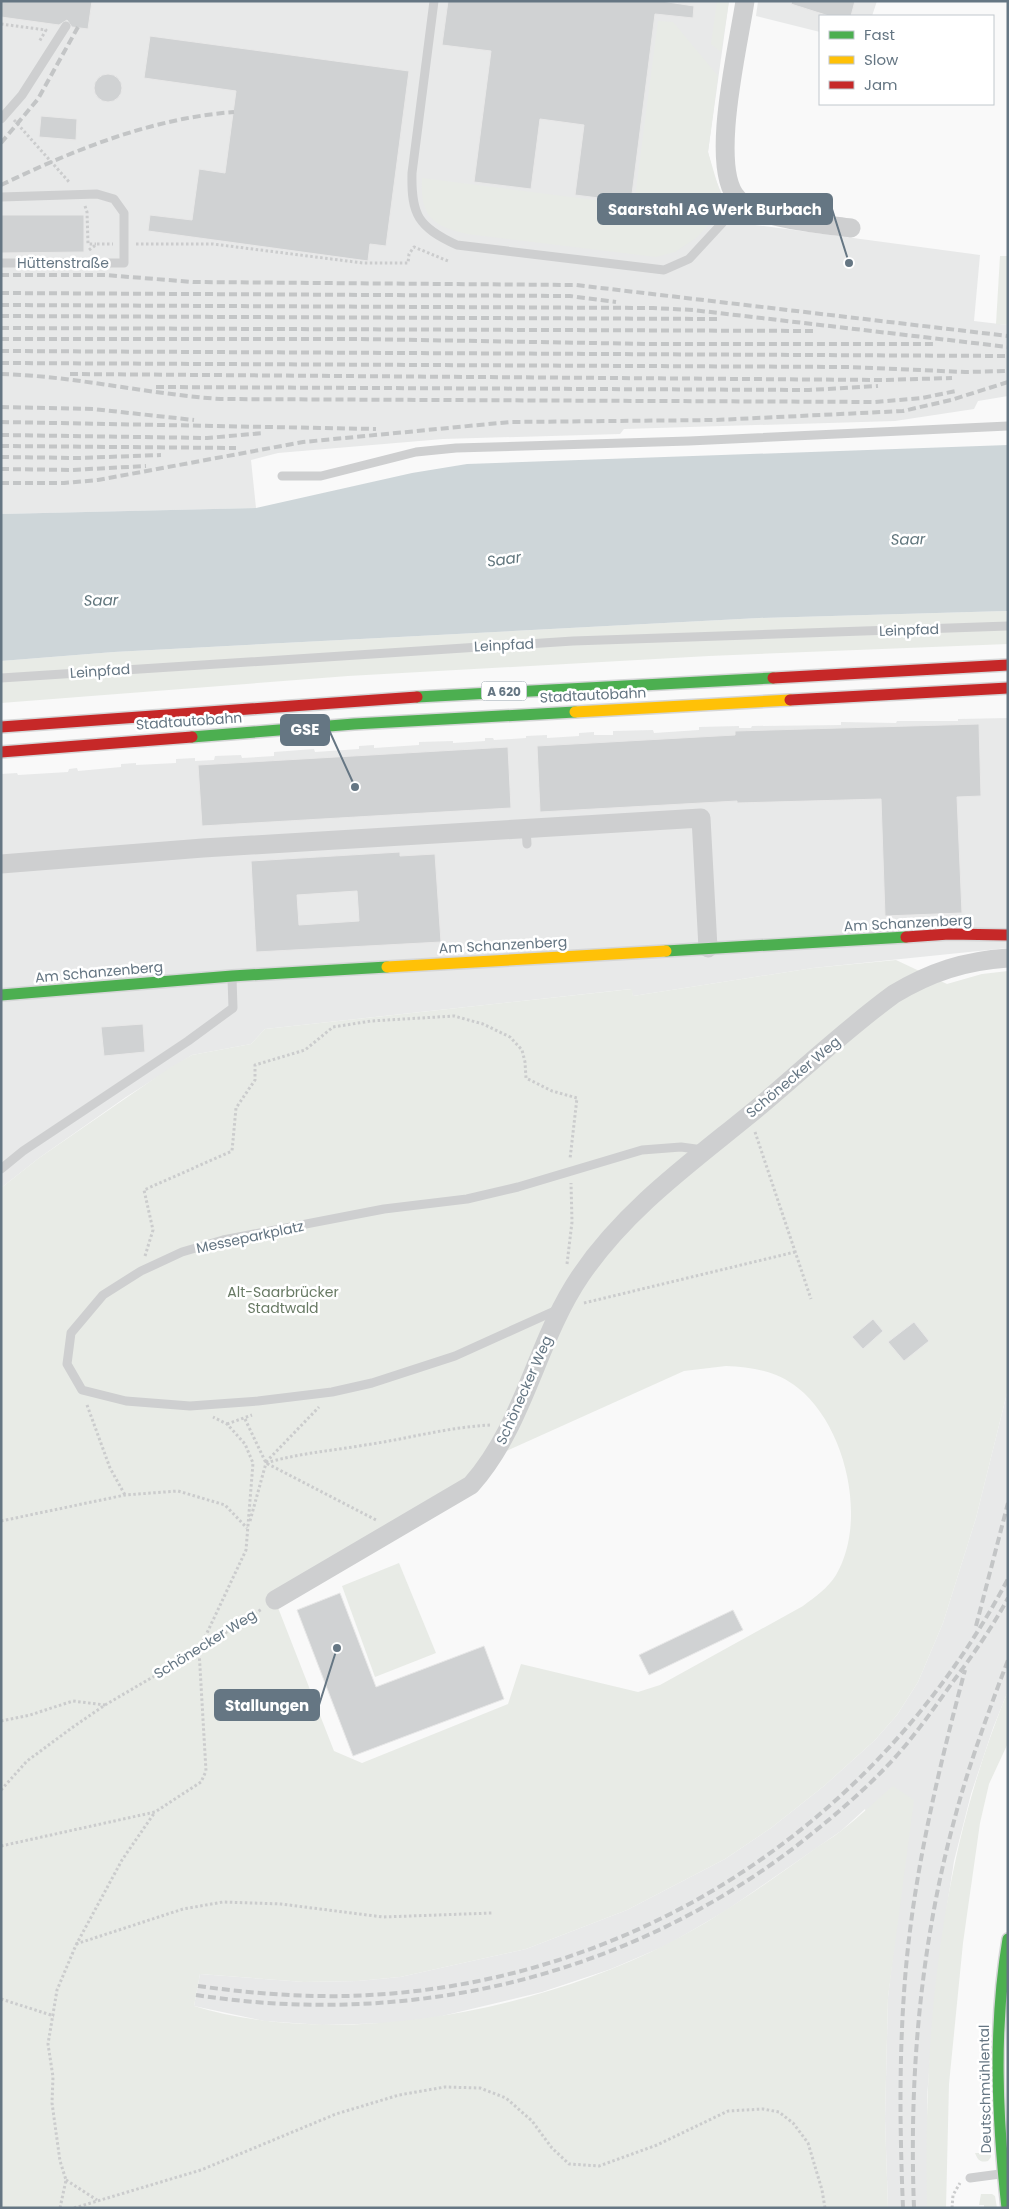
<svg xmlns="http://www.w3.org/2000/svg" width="1009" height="2209" viewBox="0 0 1009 2209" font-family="Poppins,sans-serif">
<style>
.built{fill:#e8e9e9}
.green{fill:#e8ebe6;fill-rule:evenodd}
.water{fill:#ced6d9}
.building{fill:#d0d2d3;stroke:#e8e8e8;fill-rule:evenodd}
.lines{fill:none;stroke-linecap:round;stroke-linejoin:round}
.fast-casing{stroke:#d5d6d7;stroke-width:14}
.slow-casing{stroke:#d5d6d7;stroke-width:14}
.jam-casing{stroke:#d5d6d7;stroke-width:14}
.path{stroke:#cbcccd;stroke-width:3;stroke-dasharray:2.5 2.5;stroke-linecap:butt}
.lane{stroke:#cecfd0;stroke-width:9}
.street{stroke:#cecfd0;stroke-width:19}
.fast{stroke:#4caf50;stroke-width:11}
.slow{stroke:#ffc107;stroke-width:11}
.jam{stroke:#c62828;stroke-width:11}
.rail{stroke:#c3c5c6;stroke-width:4;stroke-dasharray:8 4;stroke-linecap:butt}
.labels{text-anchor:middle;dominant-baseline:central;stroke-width:5;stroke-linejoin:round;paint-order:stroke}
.shield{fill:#fff;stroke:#939fa8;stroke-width:1}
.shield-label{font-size:12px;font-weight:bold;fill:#657683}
.street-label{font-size:14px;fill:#657683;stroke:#fff}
.park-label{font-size:14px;fill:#687a64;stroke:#fff}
.water-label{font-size:15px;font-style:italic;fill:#60757c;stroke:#fff}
.leader{fill:none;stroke:#657683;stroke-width:2}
.callout-dot{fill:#657683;stroke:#fff;stroke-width:2}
.callout{fill:#657683;stroke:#657683;stroke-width:2}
.callout-label{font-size:15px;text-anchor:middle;font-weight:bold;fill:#fff}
</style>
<rect width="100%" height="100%" fill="#f9f9f9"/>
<g class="built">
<path d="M1,1H729L708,152L714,175L733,222L980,255L974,321L1008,325V396L978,401L974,409L895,421L624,429L620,434L443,439L278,453L251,460L256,508L1,514Z"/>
<path d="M758,1H877L872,16H820V32L756,16Z"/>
<path d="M1008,718V948L813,968L633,996L631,989L265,1029L251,1044L192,1055L126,1097L39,1158L1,1188V774L17,773L18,775L68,772L69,769L77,768L78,771L121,767V764L136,763V765L176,763V759L195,758V761L214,760L215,756L241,755L242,758L274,756V752L314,749L315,752L359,749V746L374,745V748L419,745V742L453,741V743L485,741V738H493L494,740L526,738V736L547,735V738L579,736V733L594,732V735H613V731L653,730L654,733L699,730V727L739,726V728H751L752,726L841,725V722L896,723L897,721H958V719Z"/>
<path d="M1008,1389V1691L993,1728L971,1794L954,1861L947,1906L932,2035L927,2097V2208H888L885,2119L888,1997L896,1928L865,1809L841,1831L727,1910L667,1945L611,1969L542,1992L438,2017L392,2023L322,2025L264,2021L194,2006L200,1974L304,1982L358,1981L400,1977L526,1949L627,1910L725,1859L771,1828L824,1786L875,1740L897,1715L918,1682L943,1623L976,1518Z"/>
</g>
<g class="green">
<path d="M717,1H729L721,52L711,44Z"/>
<path d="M658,21L673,22L718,76L708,152L723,203L720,213L696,238L675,252L656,257L467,234C431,226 420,215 422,178L634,205Z"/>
<path d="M1000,256H1008V325L996,324Z"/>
<path d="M1006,611L1008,644L709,656L348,676L1,703V661L114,652L759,618Z"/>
<path d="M896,960L947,984L982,974L1008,971V1389L976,1518L943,1623L918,1682L897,1715L875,1740L824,1786L771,1828L725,1859L627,1910L526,1949L400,1977L358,1981L304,1982L200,1974L194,2006C337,2050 536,2011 667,1944C718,1918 763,1886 809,1853C819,1845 831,1839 841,1831C859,1817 875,1801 893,1786L914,1800L888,1997L885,2119L888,2208H1V1188L39,1158L171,1067L192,1055L251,1044L265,1029L632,989L633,996L813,968ZM726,1366C752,1367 777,1371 798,1388C846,1426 868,1521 836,1575C828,1588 815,1597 803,1606L660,1685L638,1692L521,1664L508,1704L362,1763L334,1751L275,1600L473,1488L502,1453L684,1371Z"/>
<path d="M399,1563L436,1653L375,1677L342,1586Z"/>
<path d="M1008,1691V1743L989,1784L980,1823L963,1943L949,2084L946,2208H927C923,2033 940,1854 1008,1691Z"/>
<path d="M986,2134H990L991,2157L988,2161C980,2163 978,2160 975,2153H987Z"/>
<path d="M981,2194H992L995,2196L997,2208H984V2205H979Z"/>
</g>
<path class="water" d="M1008,445V611H1006L759,618L114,652L1,661V514L256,508L412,473L467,464Z"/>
<g class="building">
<path d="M1,1H92L88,29L72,27L67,20L59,25L1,17Z"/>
<path d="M448,1H661L694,6L693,18L655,14L631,202L575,195L584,125L540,119L531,189L474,182L491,51L442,45Z"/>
<path d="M792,1H855L851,16H829L791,4Z"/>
<path d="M150,36L409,71L386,246L370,244L368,261L148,231L150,215L192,220L199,169L225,173L236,91L144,78Z"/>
<circle cx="108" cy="88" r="14"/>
<path d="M41,116L77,119L76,140L39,137Z"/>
<path d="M1,215H84V252L1,253Z"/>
<path d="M979,724L981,796L957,797L962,913L885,916L881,799L737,803V801L540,812L537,746L735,735V731Z"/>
<path d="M508,747L511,808L202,826L198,765Z"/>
<path d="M400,852V856L435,854L441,942L256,952L251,861ZM357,891L359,921L299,925L297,895Z"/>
<path d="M143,1024L145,1052L104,1056L101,1027Z"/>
<path d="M873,1319L883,1331L863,1349L852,1337Z"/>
<path d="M914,1322L929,1341L904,1361L888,1342Z"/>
<path d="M340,1593L376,1687L484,1646L504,1699L353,1756L297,1610Z"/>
<path d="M733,1610L743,1630L649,1675L639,1655Z"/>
</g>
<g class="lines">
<g class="fast-casing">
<g id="fast">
<path d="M417,697L773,678"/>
<path d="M192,737L354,724L575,712"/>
<path d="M666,951L906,937"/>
<path d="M1,995L232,976L387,967"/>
<path d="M1007,2208C997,2117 993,2029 1008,1939"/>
</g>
</g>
<g class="slow-casing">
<g id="slow">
<path d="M575,712L790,700"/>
<path d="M387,967L666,951"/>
</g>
</g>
<g class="jam-casing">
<g id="jam">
<path d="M773,678L1008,665"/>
<path d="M790,700L1008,688"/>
<path d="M1,727L417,697"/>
<path d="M1,752L192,737"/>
<path d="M906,937L949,934L1008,935"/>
</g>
</g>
<g class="path">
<path d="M1,24L46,30L39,42"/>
<path d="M14,120L70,183"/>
<path d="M85,206L87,212L88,244H96"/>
<path d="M136,244H213L363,263H408L409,254L414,247L448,261"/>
<path d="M89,250L97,244H113"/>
<path d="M755,1132L811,1299"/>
<path d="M145,1256L153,1230L144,1190L232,1151L236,1108L255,1080V1065L305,1050L333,1027L371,1021L454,1016L483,1024L510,1037L522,1050L525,1062L526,1078L552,1091L577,1098L570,1159"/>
<path d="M567,1264L572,1222L571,1183"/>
<path d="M584,1303L795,1252"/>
<path d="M87,1405L110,1468L125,1495"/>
<path d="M245,1419L266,1463L378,1521"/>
<path d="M227,1424L252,1415"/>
<path d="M266,1462L319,1407"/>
<path d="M1,1521L125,1495L178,1491L225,1505L247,1528"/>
<path d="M250,1521L266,1463C299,1453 331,1451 365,1445C407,1439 448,1427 491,1425"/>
<path d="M1,1721L30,1715L73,1701L105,1705"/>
<path d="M1,1790L27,1761L73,1727L105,1705L199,1650L262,1609"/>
<path d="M1,1846L155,1812L201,1782L206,1771L199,1650L246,1550L253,1463L245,1444L227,1424L213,1417"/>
<path d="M76,1944L183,1909L223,1902L281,1904L383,1917L492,1913"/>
<path d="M1,1999L54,2016"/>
<path d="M66,2180L97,2200"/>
<path d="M60,2208L66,2180L60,2161L52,2103L53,2077L48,2044L57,1990L76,1945L122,1860L155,1812"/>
<path d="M74,2208L201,2170L336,2114L399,2095L445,2087L480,2088L506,2098L532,2121L552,2148L569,2164L599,2166L657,2145L728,2111L763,2109L779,2112L793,2123L808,2143L822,2190L825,2208"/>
<path d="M952,2208L953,2195L960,2183"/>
</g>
<g class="lane">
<path d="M434,1L412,173C411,215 418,227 457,245L664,270L689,259L726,219L738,199"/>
<path d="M1,119L22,95L66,26"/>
<path d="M1,197L97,194L114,199L124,213V263H1"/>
<path d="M282,476H321L416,452L456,448L689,441L1008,426"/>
<path d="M1,678L573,641L1008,626"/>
<path d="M526,829L527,844"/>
<path d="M1,1169L23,1151L188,1041L233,1008L232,978"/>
<path d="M559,1309L455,1356L372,1383L332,1392L258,1401L190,1406L126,1401L82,1390L67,1364L71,1333L103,1295L141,1271L182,1252L223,1240L384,1209L467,1199L518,1187L642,1150L681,1147L703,1150"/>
<path d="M970,2178L1000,2174"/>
</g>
<g class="street">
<path d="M745,1C739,43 708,169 738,199C757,219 823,224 851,228"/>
<path d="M1,864L203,848L701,818L708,948"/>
<path d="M275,1600L471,1485C525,1424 536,1341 581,1275C628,1206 696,1159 760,1106C804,1069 846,1029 894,994C931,972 964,961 1008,958"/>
</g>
<use href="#fast" class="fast"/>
<use href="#slow" class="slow"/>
<use href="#jam" class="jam"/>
<g class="rail">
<path d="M1,143L38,99L78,27"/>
<path d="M1,185C74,150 152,118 234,112"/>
<path d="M1,275H105L193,282L576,285L1008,336"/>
<path d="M1,293L570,296L616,302"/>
<path d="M1,305L653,308L693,310L1008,347"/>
<path d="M1,316L719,319"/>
<path d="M1,328L816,331"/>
<path d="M1,339H360L651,344H934"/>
<path d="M1,351L1008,356"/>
<path d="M1,363L849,367L965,372L1008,371"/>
<path d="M1,374C75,376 147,394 220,399L875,402L922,398L956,391"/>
<path d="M70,374L882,380L952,378"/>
<path d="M156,387L809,390L878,386"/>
<path d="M1,407L93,409L194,420"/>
<path d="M1,422L376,429"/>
<path d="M1,435L207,438L264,433"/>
<path d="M1,446L236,448"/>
<path d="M1,457L78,458L161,455"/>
<path d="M1,469L72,470L146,466"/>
<path d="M1,483H64L98,480L303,442L510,422L716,420L903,411L951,400L1008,382"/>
<path d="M976,1626L1008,1503"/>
<path d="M198,1986C248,1993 298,1997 348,1996C630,1988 877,1826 1008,1579"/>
<path d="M196,1995C409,2028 623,1978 795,1847C832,1818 868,1788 899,1753C918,1731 935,1707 952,1683C972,1656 992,1628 1008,1598"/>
<path d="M903,2208C900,2136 899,2064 904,1993C911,1884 937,1775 965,1670"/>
<path d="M914,2208C909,2078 920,1947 954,1821C968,1767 988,1713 1008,1660"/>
</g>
</g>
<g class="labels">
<rect class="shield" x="481.5" y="681.5" width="45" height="19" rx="4"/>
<g class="shield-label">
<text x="504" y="691">A 620</text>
</g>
<g class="street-label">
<text x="63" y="263">Hüttenstraße</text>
<text transform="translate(909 630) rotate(-2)">Leinpfad</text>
<text transform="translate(504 645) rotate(-3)">Leinpfad</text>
<text transform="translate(100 671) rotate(-4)">Leinpfad</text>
<text transform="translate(593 695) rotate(-3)">Stadtautobahn</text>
<text transform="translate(189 721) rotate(-4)">Stadtautobahn</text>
<text transform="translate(908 923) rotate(-3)">Am Schanzenberg</text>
<text transform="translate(503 945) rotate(-3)">Am Schanzenberg</text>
<text transform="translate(99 972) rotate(-5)">Am Schanzenberg</text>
<text transform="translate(793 1077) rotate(-40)">Schönecker Weg</text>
<text transform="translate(250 1237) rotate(-12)">Messeparkplatz</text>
<text transform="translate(524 1390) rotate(-66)">Schönecker Weg</text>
<text transform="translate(205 1644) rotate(-32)">Schönecker Weg</text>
<text transform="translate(985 2089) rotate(-91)">Deutschmühlental</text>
</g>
<g class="park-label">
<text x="283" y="1292">Alt-Saarbrücker<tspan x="283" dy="16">Stadtwald</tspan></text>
</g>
<g class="water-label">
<text transform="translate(908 539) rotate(-1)">Saar</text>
<text transform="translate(504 559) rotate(-8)">Saar</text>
<text transform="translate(101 600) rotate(-1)">Saar</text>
</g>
</g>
<path class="leader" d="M849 263L832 209M355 787L329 730M337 1648L319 1705"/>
<g class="callout-dot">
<circle cx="849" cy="263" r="5"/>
<circle cx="355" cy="787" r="5"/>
<circle cx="337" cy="1648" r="5"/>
</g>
<g class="callout">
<rect x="598" y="194" width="234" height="30" rx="5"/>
<rect x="281" y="715" width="48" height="30" rx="5"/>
<rect x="215" y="1690" width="104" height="30" rx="5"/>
</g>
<g class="callout-label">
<text x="715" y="215">Saarstahl AG Werk Burbach</text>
<text x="305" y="735">GSE</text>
<text x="267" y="1711">Stallungen</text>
</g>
<rect width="1009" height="2209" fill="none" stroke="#657683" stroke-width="5"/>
<rect x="819" y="15" width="175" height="90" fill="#ffffff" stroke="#c1c8cd"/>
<rect x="829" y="31" width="25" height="8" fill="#4caf50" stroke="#c1c8cd"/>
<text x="864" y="40" font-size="15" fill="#657683">Fast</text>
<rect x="829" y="56" width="25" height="8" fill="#ffc107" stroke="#c1c8cd"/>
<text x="864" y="65" font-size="15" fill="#657683">Slow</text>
<rect x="829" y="81" width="25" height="8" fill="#c62828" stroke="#c1c8cd"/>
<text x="864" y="90" font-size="15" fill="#657683">Jam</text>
</svg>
